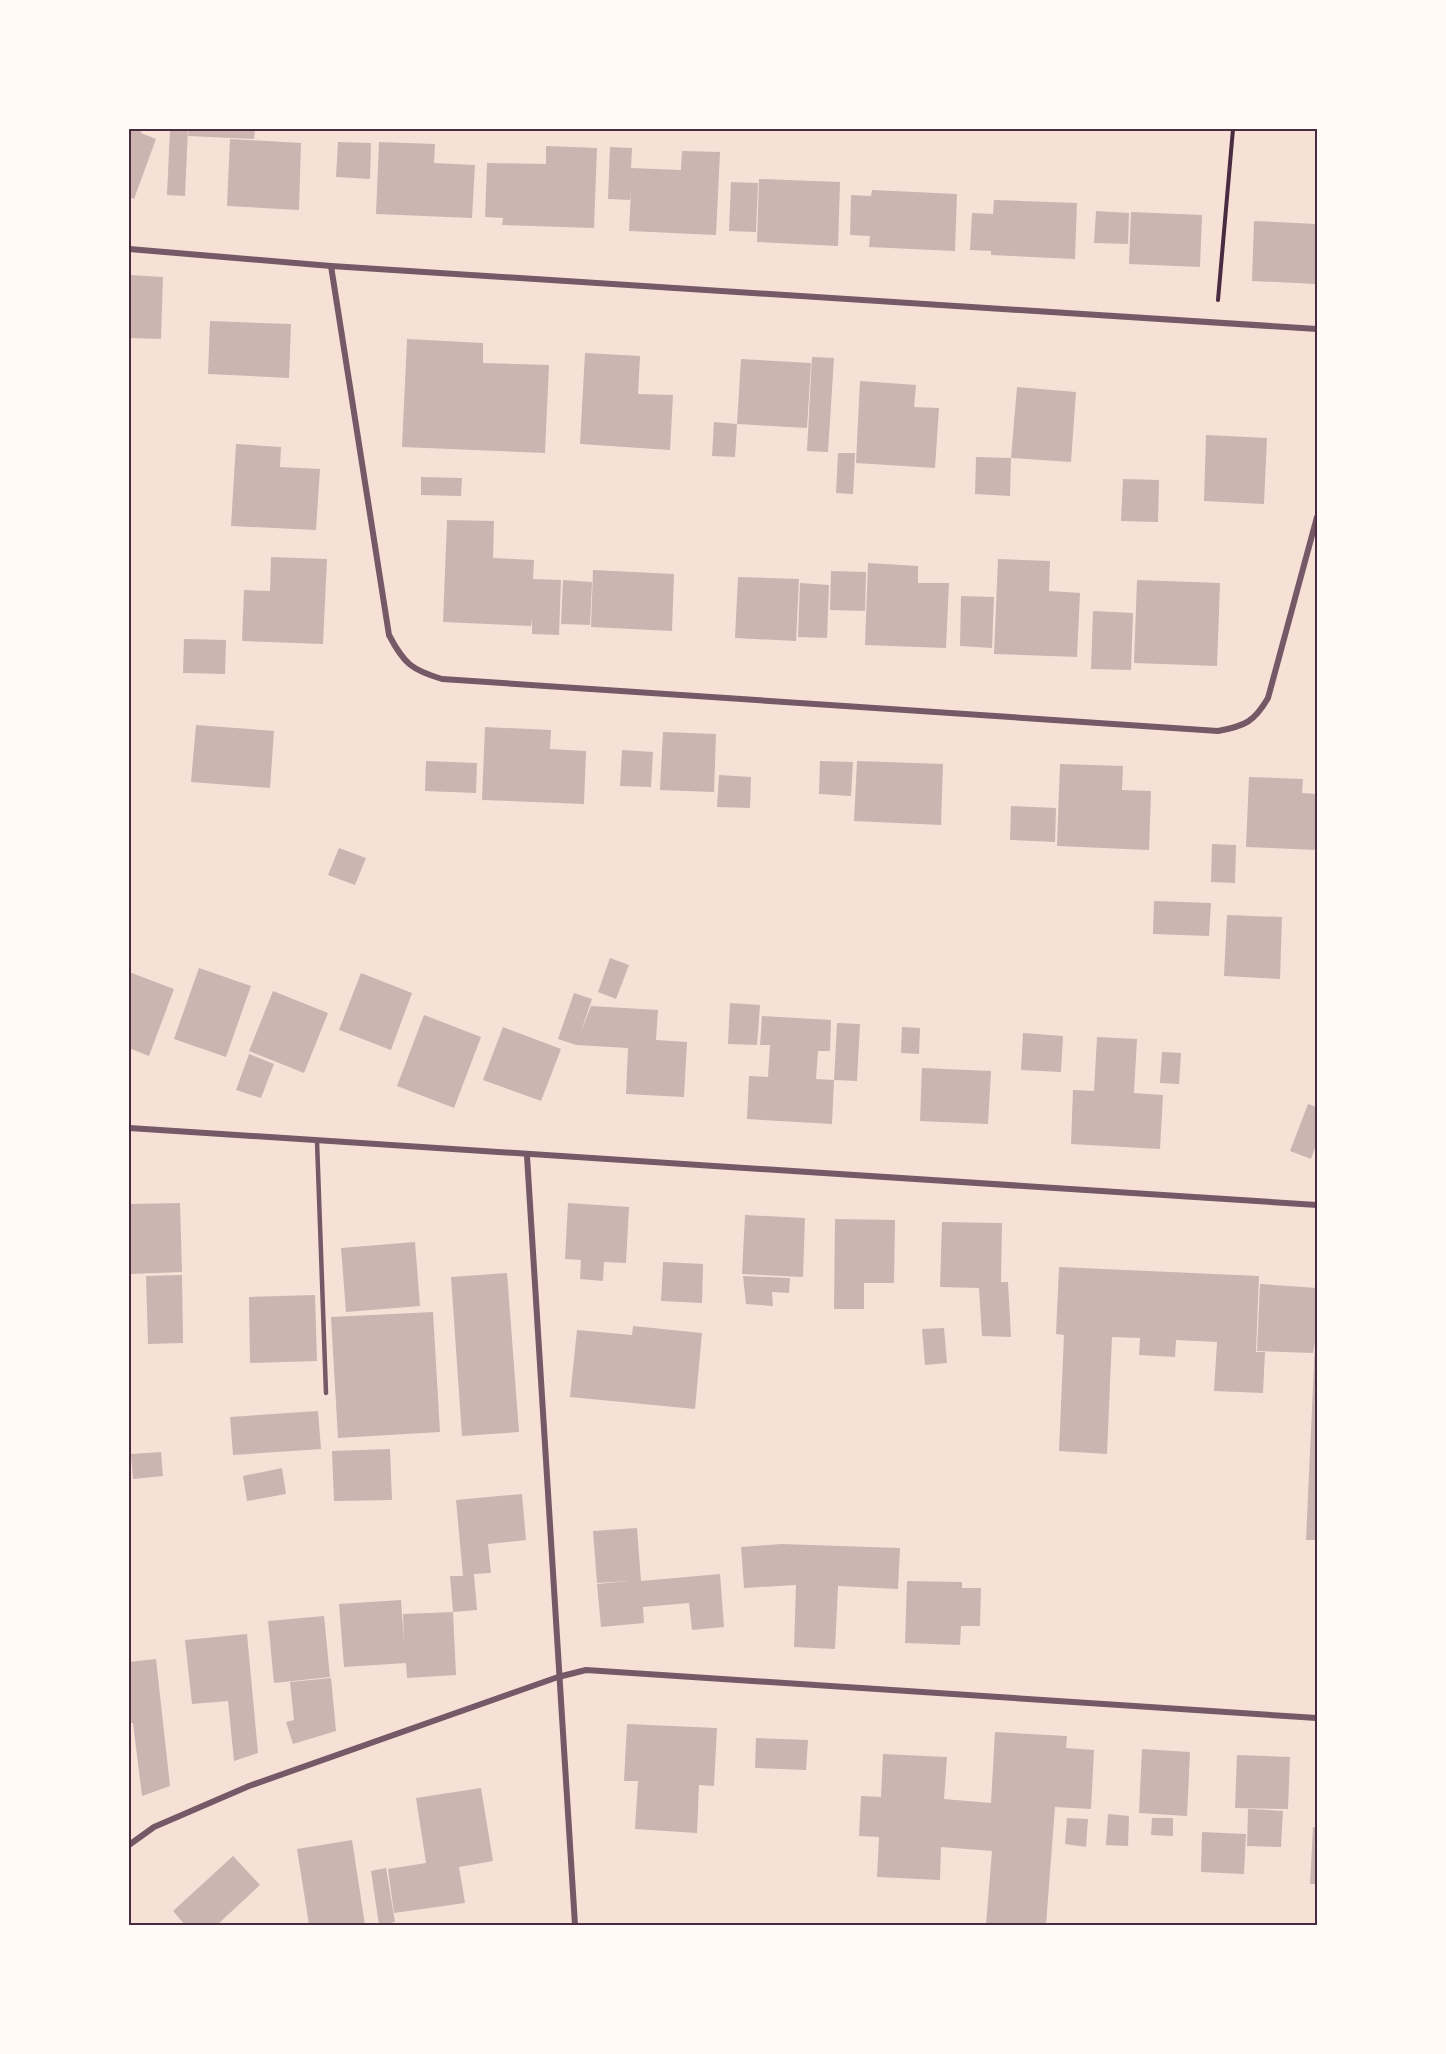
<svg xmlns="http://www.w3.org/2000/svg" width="1446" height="2054" viewBox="0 0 1446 2054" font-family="Manrope,sans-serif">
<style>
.building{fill:#ccb4b1}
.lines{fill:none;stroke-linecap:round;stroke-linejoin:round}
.path{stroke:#4a2c40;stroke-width:4}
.service{stroke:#755966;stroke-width:4.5}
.minor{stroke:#755966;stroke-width:6}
.neatline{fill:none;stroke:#4a2c40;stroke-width:2}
</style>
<rect width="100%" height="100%" fill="#f7e1d7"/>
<g class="building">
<path d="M129,129H142L141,133L156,139L134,199L129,197Z"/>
<path d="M170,129H188L185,196L167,195Z"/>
<path d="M189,129H255L254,139L188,136Z"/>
<path d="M230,139L301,143L299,210L227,206Z"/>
<path d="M338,142L371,143L370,179L336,177Z"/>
<path d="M379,142L435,144L434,163L475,165L472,218L376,214Z"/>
<path d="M546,146L597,148L594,228L502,225L503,218L485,217L487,163L546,164Z"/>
<path d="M610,147L632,148L631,168L681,170L682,151L720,152L716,235L629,231L631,190L630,200L608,199Z"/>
<path d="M759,179L840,182L838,246L757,242Z"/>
<path d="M731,182L758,183L756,232L729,231Z"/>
<path d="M872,190L957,194L955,251L869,247L870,236L850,235L851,195L871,196Z"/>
<path d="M994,200L1077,203L1075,259L991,255V251L970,250L972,213L993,214Z"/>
<path d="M1096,211L1129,213L1128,244L1094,243Z"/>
<path d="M1131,212L1202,215L1200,267L1129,264Z"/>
<path d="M1254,221L1317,224V284L1252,281Z"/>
<path d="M129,275L163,277L161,339L129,338Z"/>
<path d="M210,321L291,324L289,378L208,374Z"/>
<path d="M407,339L483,343V363L549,365L545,453L402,447Z"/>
<path d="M585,353L640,356L638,394L673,395L670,450L580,444Z"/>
<path d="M812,357L834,358L828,452L807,451Z"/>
<path d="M741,359L811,363L807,428L737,424Z"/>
<path d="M860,381L916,385L914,407L939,408L935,468L856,463Z"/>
<path d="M1017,387L1076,392L1071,462L1011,458Z"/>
<path d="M714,422L737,424L735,457L712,456Z"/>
<path d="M1206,435L1267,438L1264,504L1204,501Z"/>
<path d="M236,444L281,447L280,467L320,469L316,530L231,526Z"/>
<path d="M838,453H855L853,494L836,493Z"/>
<path d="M976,457L1011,458L1010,496L975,494Z"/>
<path d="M421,477L462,478L461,496L421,495Z"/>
<path d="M1123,479L1159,480L1158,522L1121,521Z"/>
<path d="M447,520L494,521L493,558L534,560L533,579L561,580L559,635L532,634V619L531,626L443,622Z"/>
<path d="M271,557L327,559L323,644L242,641L244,590L270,591Z"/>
<path d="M998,559L1050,561L1049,591L1080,593L1077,657L994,654Z"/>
<path d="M868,563L918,566V583H949L946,648L865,645Z"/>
<path d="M593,570L674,574L672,631L591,627Z"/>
<path d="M831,571L866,572L865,611L830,610Z"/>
<path d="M738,577L799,579L796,641L735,638Z"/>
<path d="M563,580L592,582L590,625L561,624Z"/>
<path d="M1137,580L1220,583L1217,666L1134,663Z"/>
<path d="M800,583L829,585L827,638L798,637Z"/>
<path d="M961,596L994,597L992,648L960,646Z"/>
<path d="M1093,611L1133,613L1131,670L1091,669Z"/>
<path d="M184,639L226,640L225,674L183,673Z"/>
<path d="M196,725L274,731L270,788L191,782Z"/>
<path d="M485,727L551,730L550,749L586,751L584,804L482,800Z"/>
<path d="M663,732L716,734L714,792L660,790Z"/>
<path d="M622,750L653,752L651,787L620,786Z"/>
<path d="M426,761L477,763L476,793L425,791Z"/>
<path d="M820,761L853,762L851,796L819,794Z"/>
<path d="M857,761L943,764L941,825L854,821Z"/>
<path d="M1060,764L1123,766L1122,790L1151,791L1149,850L1057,846Z"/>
<path d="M719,775L751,777L750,808L717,807Z"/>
<path d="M1249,777L1303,779L1302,793L1317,794V850L1246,847Z"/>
<path d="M1011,806L1056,808L1055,842L1010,840Z"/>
<path d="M1212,844L1236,845L1235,883L1211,882Z"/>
<path d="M339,848L366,858L355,885L328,875Z"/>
<path d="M1154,901L1211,903L1209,936L1153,934Z"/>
<path d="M1227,915L1282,917L1280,979L1224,976Z"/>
<path d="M610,958L629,965L616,999L598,992Z"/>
<path d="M199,968L251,986L226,1057L174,1039Z"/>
<path d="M129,972L174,989L149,1056L129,1048Z"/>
<path d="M361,973L412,993L391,1050L339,1030Z"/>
<path d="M273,991L328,1013L304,1073L249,1051Z"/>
<path d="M574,993L592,999L580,1034L591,1006L658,1010L656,1040L687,1042L684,1097L626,1094L628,1048L576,1045L558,1039Z"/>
<path d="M730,1003L760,1005L757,1045L728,1044Z"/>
<path d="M424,1015L481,1037L454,1108L397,1086Z"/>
<path d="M762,1016L831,1020L830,1051H818L816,1079L834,1080L837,1023L860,1024L857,1081L834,1080L832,1124L747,1119L749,1076L768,1077L770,1045H760Z"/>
<path d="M503,1027L561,1049L541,1101L483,1080Z"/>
<path d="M902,1027L920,1028L919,1054L901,1053Z"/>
<path d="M1023,1033L1063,1036L1061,1072L1021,1070Z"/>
<path d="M1097,1037L1137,1039L1134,1093L1163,1095L1160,1149L1071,1144L1073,1090L1094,1091Z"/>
<path d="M1162,1052L1181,1053L1179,1084L1160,1083Z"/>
<path d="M249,1054L274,1064L261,1098L236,1090Z"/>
<path d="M922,1068L991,1071L988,1124L920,1121Z"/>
<path d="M1308,1104L1317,1107V1142L1311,1159L1290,1151Z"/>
<path d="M180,1203L182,1272L129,1274V1204Z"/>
<path d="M568,1203L629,1207L626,1263L604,1262L603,1281L580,1279L581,1260L565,1259Z"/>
<path d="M745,1215L805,1218L803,1277L742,1274Z"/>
<path d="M835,1219L895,1220L894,1283H864V1309H834Z"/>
<path d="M942,1222L1002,1223L1001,1282H1008L1011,1337L982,1336L979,1288L940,1287Z"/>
<path d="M415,1242L420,1306L346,1312L341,1248Z"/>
<path d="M663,1262L703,1264L702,1303L661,1301Z"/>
<path d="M1059,1267L1259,1276L1256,1352H1265L1263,1393L1214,1391L1217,1342L1176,1340L1175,1357L1139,1355L1140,1338L1112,1337L1107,1454L1059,1451L1064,1335L1056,1334Z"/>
<path d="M507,1273L519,1432L462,1436L451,1277Z"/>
<path d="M182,1275L183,1343L148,1344L146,1276Z"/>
<path d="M743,1276L790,1278L789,1293L772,1292L773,1306L746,1304Z"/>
<path d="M1260,1284L1317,1288V1540H1306L1315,1342L1313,1353L1257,1351Z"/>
<path d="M315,1295L317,1361L250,1363L249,1297Z"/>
<path d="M433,1312L440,1432L338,1438L331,1317Z"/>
<path d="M633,1326L702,1333L695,1409L570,1397L577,1330L632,1335Z"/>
<path d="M944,1328L947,1363L925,1365L922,1329Z"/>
<path d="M318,1411L321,1449L233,1455L230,1417Z"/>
<path d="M390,1449L392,1500L334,1501L332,1451Z"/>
<path d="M161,1452L163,1476L133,1479L131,1454Z"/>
<path d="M282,1468L286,1494L247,1501L243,1476Z"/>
<path d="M522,1494L526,1540L488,1544L491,1573L474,1574L477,1610L453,1612L450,1576H463L456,1500Z"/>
<path d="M637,1528L641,1581L720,1574L724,1627L692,1630L689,1603L643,1607L644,1623L601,1627L597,1584L629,1581L597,1583L593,1531Z"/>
<path d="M781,1544L900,1548L898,1589L838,1586L835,1649L794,1647L796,1585L744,1588L741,1547Z"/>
<path d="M907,1581L962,1582V1588H981L980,1626H961L960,1645L905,1643Z"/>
<path d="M401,1600L404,1643L403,1614L453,1612L456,1675L407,1678L406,1663L344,1667L339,1604Z"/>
<path d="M324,1616L330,1677L274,1683L268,1621Z"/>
<path d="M247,1634L258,1753L234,1761L228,1701L192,1704L185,1640Z"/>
<path d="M156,1659L170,1786L142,1796L133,1723H129V1662Z"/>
<path d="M331,1678L336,1731L293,1744L286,1722L294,1720L290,1682Z"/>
<path d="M627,1724L717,1728L714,1786L699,1785L697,1833L635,1829L638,1781H624Z"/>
<path d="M995,1732L1067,1736L1066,1748L1094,1750L1091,1809L1055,1807L1046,1925H986L992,1851L941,1847L940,1880L877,1877L879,1837L859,1836L861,1796L881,1797L883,1754L947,1757L944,1799L991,1803Z"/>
<path d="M756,1738L808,1740L806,1770L755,1768Z"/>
<path d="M1142,1749L1190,1752L1187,1816L1139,1813Z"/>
<path d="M1237,1755L1290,1757L1288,1809L1235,1808Z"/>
<path d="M481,1788L493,1861L459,1867L465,1903L394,1913L388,1869L426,1863L416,1798Z"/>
<path d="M1248,1809L1283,1811L1281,1847L1247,1846Z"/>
<path d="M1108,1814L1129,1816L1128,1846L1106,1845Z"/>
<path d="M1067,1818L1088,1819L1086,1847L1065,1844Z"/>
<path d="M1152,1818H1173V1836L1151,1835Z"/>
<path d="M1313,1827L1317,1828V1884H1310Z"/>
<path d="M1202,1832L1246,1834L1244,1874L1201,1872Z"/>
<path d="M352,1840L365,1925H309L297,1849Z"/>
<path d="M233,1856L260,1885L217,1925H185L173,1911Z"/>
<path d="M386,1868L395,1922L379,1925L371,1871Z"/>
</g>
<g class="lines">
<path class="path" d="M1218,300L1233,129"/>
<path class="service" d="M317,1141L326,1393"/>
<g class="minor">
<path d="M129,249L331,266L1317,329"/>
<path d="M331,266L389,635C404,664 412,670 442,679L1218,731C1245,726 1254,722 1268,698L1317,517"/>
<path d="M129,1128L1317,1205"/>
<path d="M527,1156L575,1925"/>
<path d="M129,1845L154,1827L249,1786L558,1677L586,1670L1317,1718"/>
</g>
</g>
<rect width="1446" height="2054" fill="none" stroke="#fffaf5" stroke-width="261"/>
<rect x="130" y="130" width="1186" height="1794" class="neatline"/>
</svg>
